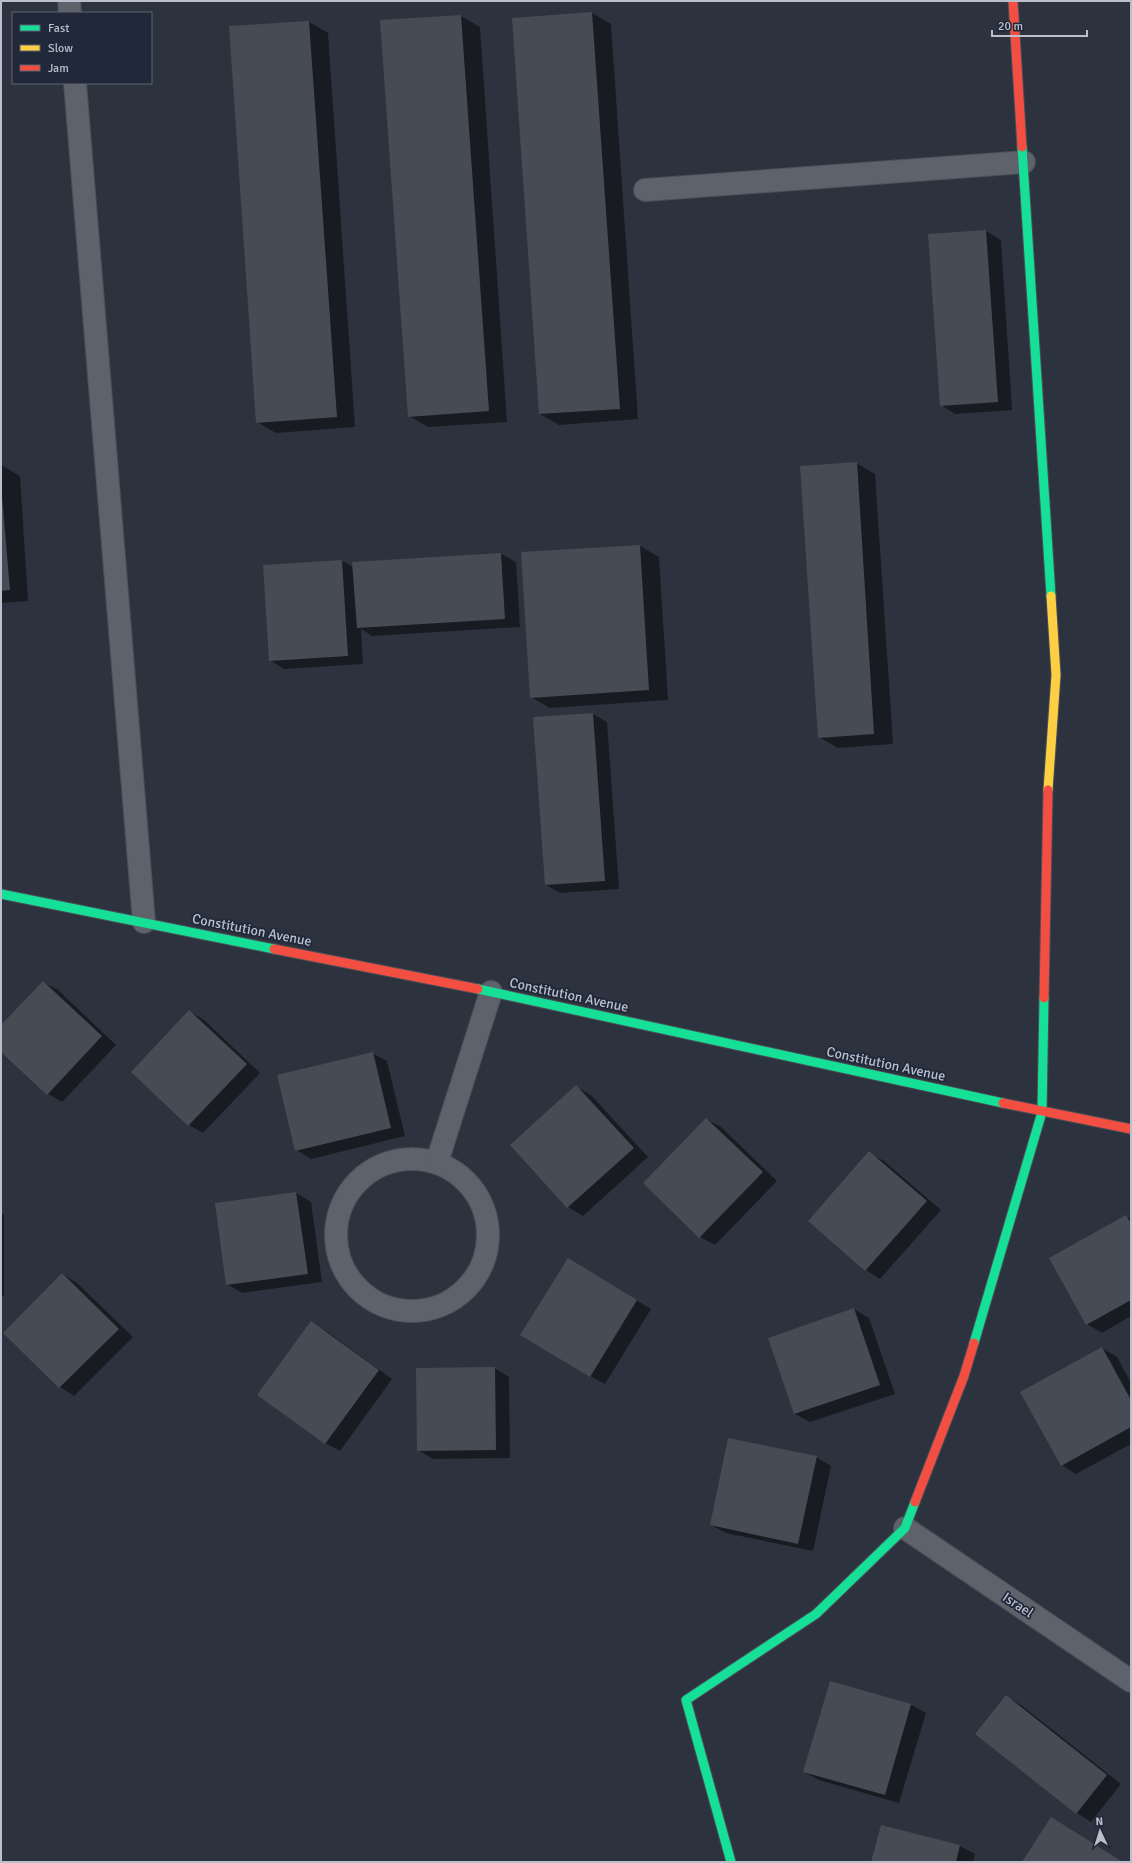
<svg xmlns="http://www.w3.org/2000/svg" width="1132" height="1863" viewBox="0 0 1132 1863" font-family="Signika,sans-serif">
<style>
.shadow{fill:#0007}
.building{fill:#464b54}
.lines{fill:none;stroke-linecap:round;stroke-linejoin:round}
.street-casing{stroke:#4a4e57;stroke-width:24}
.fast-casing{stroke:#4a4e57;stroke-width:11}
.slow-casing{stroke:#4a4e57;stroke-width:11}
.jam-casing{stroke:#4a4e57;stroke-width:11}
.street{stroke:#5e626a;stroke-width:22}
.fast{stroke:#16e098;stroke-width:9}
.slow{stroke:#ffcf43;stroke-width:9}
.jam{stroke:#f24e42;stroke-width:9}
.labels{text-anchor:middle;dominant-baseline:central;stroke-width:3.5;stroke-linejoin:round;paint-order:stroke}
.street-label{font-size:14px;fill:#b9bfcd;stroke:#202839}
</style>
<rect width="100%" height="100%" fill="#2d333e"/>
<g class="shadow">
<path d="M592,13L611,24L638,419L559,425L540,414Z"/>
<path d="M461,16L480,27L507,422L428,427L409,416Z"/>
<path d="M309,22L328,33L355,427L276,433L257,422Z"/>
<path d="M986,231L1001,240L1012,410L955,414L941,405Z"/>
<path d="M856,463L875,474L893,744L838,748L819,737Z"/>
<path d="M1,465L20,476L28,601L1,603Z"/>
<path d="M640,546L659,557L668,700L550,708L531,697L522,553Z"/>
<path d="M501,554L516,562L520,627L372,636L361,629L363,664L284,669L270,660L342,561L353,567Z"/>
<path d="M593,714L607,722L619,889L560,893L546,885Z"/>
<path d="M43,982L58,990L116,1045L62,1102L48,1094L1,1051V1027Z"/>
<path d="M189,1011L204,1020L260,1073L203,1133L189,1125Z"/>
<path d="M372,1053L387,1061L405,1136L311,1159L296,1150Z"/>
<path d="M576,1087L591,1095L648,1157L583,1216L568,1207L511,1145Z"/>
<path d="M706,1119L721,1127L777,1181L715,1245L700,1237Z"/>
<path d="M869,1153L884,1161L941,1210L880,1279L866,1270L809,1220Z"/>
<path d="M296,1193L311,1202L322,1282L242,1293L227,1284Z"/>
<path d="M1,1213L4,1215V1296H1Z"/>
<path d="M1126,1216L1131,1219V1316L1102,1333L1087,1324Z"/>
<path d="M583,1268L651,1309L605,1384L590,1376Z"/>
<path d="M63,1274L77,1283L133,1337L74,1396L60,1387L4,1333Z"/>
<path d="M854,1309L869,1318L895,1394L810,1422L795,1414L769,1338Z"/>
<path d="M311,1323L326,1331L392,1379L340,1451L325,1443Z"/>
<path d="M1102,1348L1117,1357L1131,1383V1444L1076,1474L1062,1465Z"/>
<path d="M494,1368L509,1377L510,1458L433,1459L418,1450Z"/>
<path d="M816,1457L831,1466L813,1551L726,1533L711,1525Z"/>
<path d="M830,1682L911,1705L926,1713L899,1803L819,1780L804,1772Z"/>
<path d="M1006,1696L1021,1705L1121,1784L1091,1822L1077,1813Z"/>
<path d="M881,1826L960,1846L975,1854L973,1862H872Z"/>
</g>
<g class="building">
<path d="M592,12L620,409L539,414L512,18Z"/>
<path d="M461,15L489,411L408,417L380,20Z"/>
<path d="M309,21L337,417L256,423L229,26Z"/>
<path d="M986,230L998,402L940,406L928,234Z"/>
<path d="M857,462L874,734L818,738L800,466Z"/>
<path d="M1,484L10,590L1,591Z"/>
<path d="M640,545L649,690L530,698L521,552Z"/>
<path d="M501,553L505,619L357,628L352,562Z"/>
<path d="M342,560L348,656L269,661L263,565Z"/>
<path d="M593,713L605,881L545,885L533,717Z"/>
<path d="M43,981L102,1036L47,1095L1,1052V1025Z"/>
<path d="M189,1010L247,1064L188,1126L131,1072Z"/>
<path d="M373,1052L391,1128L295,1151L277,1075Z"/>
<path d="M576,1085L634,1148L567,1208L510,1145Z"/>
<path d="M706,1118L763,1172L699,1238L643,1183Z"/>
<path d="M869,1151L927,1201L865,1271L808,1221Z"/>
<path d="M296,1192L308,1274L226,1285L215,1203Z"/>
<path d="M1126,1215L1131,1223V1300L1086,1325L1049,1258Z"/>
<path d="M568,1258L637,1300L590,1377L520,1335Z"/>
<path d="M62,1273L119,1329L59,1388L3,1333Z"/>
<path d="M854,1308L880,1385L794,1414L768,1338Z"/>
<path d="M311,1321L379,1370L325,1444L257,1395Z"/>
<path d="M1102,1347L1131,1400V1427L1061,1466L1020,1392Z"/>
<path d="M495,1367L496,1450L417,1451L416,1368Z"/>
<path d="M728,1438L817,1456L798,1544L710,1525Z"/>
<path d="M830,1681L911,1704L885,1795L803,1772Z"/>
<path d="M1006,1695L1107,1775L1076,1814L975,1734Z"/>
<path d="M1051,1817L1123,1862H1022Z"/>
<path d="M881,1825L960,1845L956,1862H871Z"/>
</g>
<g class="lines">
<g class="street-casing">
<g id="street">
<path d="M69,1L70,13"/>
<path d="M75,83L144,922"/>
<path d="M645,190L1024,162"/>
<circle cx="412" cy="1235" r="76"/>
<path d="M437,1162L491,992"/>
<path d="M905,1528L1131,1681"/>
</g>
</g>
<g class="fast-casing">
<g id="fast">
<path d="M1022,147L1051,596"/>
<path d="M1,894L274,949"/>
<path d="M478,989L1003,1103"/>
<path d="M974,1343L1042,1112L1044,998"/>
<path d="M731,1862L686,1700L816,1614L905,1528L915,1502"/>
</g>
</g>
<g class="slow-casing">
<path id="slow" d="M1048,790L1056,675L1051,596"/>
</g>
<g class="jam-casing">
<g id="jam">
<path d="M1013,1L1022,147"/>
<path d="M274,949L478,989"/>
<path d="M1044,998L1048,790"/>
<path d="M1003,1103L1131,1129"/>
<path d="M915,1502L964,1376L974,1343"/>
</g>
</g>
<use href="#street" class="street"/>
<use href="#fast" class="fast"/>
<use href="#slow" class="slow"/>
<use href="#jam" class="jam"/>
</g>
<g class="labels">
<g class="street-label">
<text transform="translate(252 930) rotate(11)">Constitution Avenue</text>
<text transform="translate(569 995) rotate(12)">Constitution Avenue</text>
<text transform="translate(886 1064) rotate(12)">Constitution Avenue</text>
<text transform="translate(1018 1605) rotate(34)">Israel</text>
</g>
</g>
<rect width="1132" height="1863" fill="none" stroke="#b9bfcd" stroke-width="4"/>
<rect x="12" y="12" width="140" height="72" fill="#202839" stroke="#5d6474"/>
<rect x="20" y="25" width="20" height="6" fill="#16e098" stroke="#5d6474"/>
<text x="48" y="32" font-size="12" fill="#b9bfcd">Fast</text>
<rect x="20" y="45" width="20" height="6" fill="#ffcf43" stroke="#5d6474"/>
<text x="48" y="52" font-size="12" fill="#b9bfcd">Slow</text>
<rect x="20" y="65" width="20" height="6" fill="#f24e42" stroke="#5d6474"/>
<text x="48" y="72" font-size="12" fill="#b9bfcd">Jam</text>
<g transform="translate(1100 1831) rotate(356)" stroke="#202839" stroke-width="3" paint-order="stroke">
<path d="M0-3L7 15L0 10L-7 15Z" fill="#b9bfcd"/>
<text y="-6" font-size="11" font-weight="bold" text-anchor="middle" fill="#b9bfcd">N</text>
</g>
<path d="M992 30v6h95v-6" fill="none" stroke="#b9bfcd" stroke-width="2"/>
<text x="998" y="30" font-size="12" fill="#b9bfcd" stroke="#202839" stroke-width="3" paint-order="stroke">20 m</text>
</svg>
